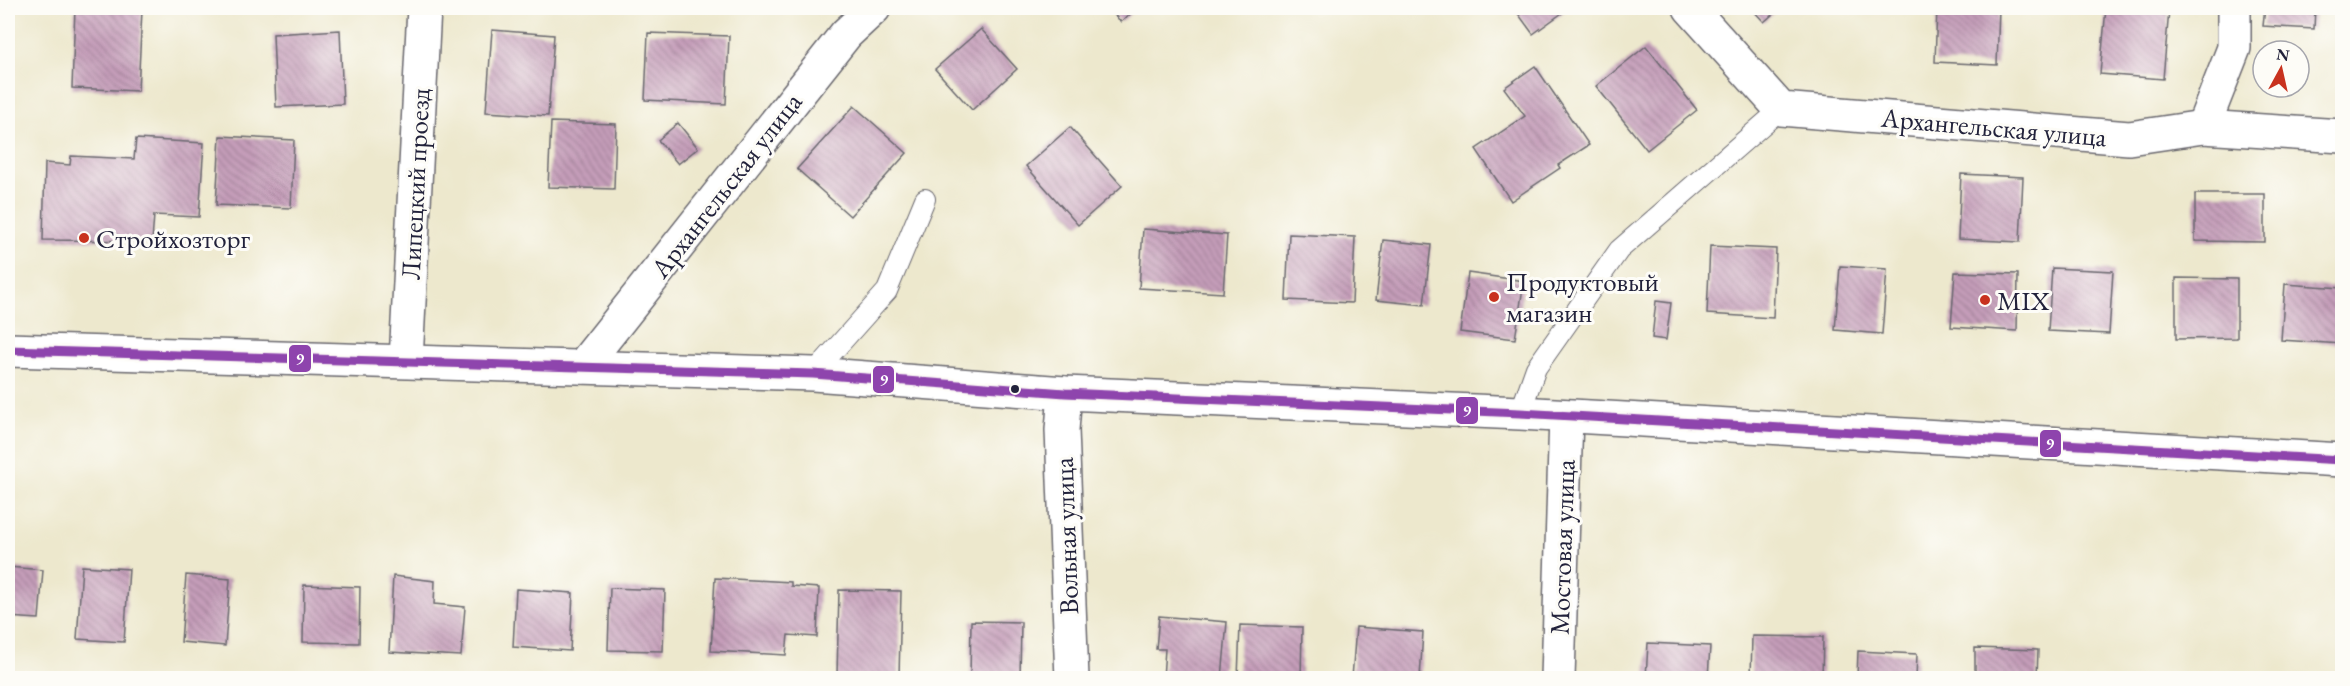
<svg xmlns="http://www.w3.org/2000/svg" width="2350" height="686" viewBox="0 0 2350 686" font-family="'EB Garamond',serif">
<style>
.building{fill:url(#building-back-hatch)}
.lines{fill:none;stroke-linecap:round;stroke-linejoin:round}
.lane-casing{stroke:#69676e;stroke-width:22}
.street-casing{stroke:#69676e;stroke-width:36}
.lane{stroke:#fff;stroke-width:20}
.street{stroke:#fff;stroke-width:33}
.bus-1-casing{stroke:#fdfcf7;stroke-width:14}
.bus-1{stroke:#8e44ad;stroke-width:9}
.poi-dot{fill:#c8321e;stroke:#fdfcf7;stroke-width:2}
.bus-dot{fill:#22223b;stroke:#fdfcf7;stroke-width:2}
.labels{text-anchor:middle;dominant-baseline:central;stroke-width:6;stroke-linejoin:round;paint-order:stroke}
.street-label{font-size:27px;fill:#22223b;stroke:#fdfcf7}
.poi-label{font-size:27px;fill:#22223b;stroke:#fdfcf7;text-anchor:start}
.line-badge{stroke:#fdfcf7;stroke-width:2}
.badge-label{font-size:16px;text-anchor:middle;font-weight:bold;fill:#fff}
</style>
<defs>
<pattern id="building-back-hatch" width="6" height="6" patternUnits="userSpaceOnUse" patternTransform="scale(1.5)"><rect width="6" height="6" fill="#c59db9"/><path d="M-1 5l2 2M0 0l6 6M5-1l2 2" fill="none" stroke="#a08098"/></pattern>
</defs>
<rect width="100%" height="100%" fill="#fdfcf7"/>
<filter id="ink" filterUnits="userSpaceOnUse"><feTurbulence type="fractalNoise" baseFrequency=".0167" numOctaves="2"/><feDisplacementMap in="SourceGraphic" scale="12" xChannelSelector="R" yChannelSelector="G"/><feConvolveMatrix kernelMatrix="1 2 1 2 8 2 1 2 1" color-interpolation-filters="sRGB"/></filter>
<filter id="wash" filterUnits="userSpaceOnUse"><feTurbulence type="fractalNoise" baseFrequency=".008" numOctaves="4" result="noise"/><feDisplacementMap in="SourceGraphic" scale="24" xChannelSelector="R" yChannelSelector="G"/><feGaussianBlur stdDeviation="1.35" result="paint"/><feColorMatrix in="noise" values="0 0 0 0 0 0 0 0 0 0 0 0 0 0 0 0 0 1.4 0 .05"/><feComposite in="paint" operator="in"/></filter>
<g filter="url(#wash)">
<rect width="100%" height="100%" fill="#ede8cd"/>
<g id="blocks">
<g class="building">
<path d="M75,8L142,10L138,91L72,88Z"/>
<path d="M1108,8H1138L1121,22Z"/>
<path d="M1514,8H1569L1533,34Z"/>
<path d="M1751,8H1780L1764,22Z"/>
<path d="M1937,8H1999L1997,65L1935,62Z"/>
<path d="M2106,8L2169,10L2163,79L2100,74Z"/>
<path d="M2265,8H2315L2314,29L2263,26Z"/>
<path d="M981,29L1017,69L972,110L935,69Z"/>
<path d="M340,30L343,104L276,107L273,34Z"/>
<path d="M492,30L554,35L548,116L486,112Z"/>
<path d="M648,33L729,36L726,104L645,100Z"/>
<path d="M1646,46L1697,110L1647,150L1596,86Z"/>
<path d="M1535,66L1589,145L1558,165L1560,168L1511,201L1476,149L1525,116L1504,88Z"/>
<path d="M854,106L907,153L850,216L797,169Z"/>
<path d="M551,122L616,124L614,189L548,187Z"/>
<path d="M678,123L698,148L678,164L658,140Z"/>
<path d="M1070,127L1122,186L1078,225L1026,166Z"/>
<path d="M220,136L294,140L291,208L216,205Z"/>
<path d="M136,139L204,143L199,217L154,215L152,241L43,240L45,163L70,165L71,156L134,159Z"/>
<path d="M1961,174L2023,177L2020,242L1958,239Z"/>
<path d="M2195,194H2265V242L2195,241Z"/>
<path d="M1143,229L1227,235L1223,293L1139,288Z"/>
<path d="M1289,234L1355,237L1352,303L1286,300Z"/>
<path d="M1383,240L1431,245L1424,305L1376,300Z"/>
<path d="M1710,246L1776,249L1773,318L1707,314Z"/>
<path d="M1840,266L1887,269L1882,334L1835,330Z"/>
<path d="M2052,268L2113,271L2109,334L2048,331Z"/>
<path d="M1955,272L2018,274L2017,331L1951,327Z"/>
<path d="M1468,273L1524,281L1515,339L1460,332Z"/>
<path d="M2176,278L2237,279V338L2176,339Z"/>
<path d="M2285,284L2342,288V344L2281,340Z"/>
<path d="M1656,301L1671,303L1666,340L1652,338Z"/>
<path d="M82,566L129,569L124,642L77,639Z"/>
<path d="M8,567L43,570L39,619L8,617Z"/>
<path d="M186,575L230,579L225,646L181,642Z"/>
<path d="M393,576L435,581L434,604L465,607L461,656L389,652Z"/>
<path d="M715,578L791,582V586L819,588L817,637L788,635L786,655L711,651Z"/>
<path d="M304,585L360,587L359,643L303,642Z"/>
<path d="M610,588L665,590L663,651L608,650Z"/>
<path d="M516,589L573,593L570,651L513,647Z"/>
<path d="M839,590L901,591L899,677L837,676Z"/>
<path d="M1159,616L1227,622L1222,678H1163L1165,649H1156Z"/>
<path d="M971,621L1021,622L1020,678H970Z"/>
<path d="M1240,625L1302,627L1301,678H1238Z"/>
<path d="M1356,627L1423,632L1420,678H1352Z"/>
<path d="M1752,636L1823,637L1822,678H1751Z"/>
<path d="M1648,643L1710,646L1708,678H1646Z"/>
<path d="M1975,648L2038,650L2037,678H1975Z"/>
<path d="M1858,651L1917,654L1916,678H1857Z"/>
</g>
</g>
</g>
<g filter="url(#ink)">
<use href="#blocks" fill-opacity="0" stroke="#69676e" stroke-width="1.5"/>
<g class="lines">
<g class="lane-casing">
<g id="lane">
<path d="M813,374L887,291L925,199"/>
<path d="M1520,413L1536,368L1619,250L1781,109"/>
</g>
</g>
<g class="street-casing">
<g id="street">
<path d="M1690,8L1781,109L2129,138L2203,127L2342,136"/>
<path d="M2203,127L2234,48V8"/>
<path d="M8,350L813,374L1065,393L1520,413L2342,460"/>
<path d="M406,361L424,8"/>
<path d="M582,367L846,34L874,8"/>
<path d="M1065,393L1062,430L1072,678"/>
<path d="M1558,678L1566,416"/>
</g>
</g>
<use href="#lane" class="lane"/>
<use href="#street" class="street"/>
<g class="bus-1-casing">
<path id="bus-1" d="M8,350L813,374L1065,393L1520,413L2342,460"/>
</g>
<use href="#bus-1" class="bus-1"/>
</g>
</g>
<g class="poi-dot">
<circle cx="84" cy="238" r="6"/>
<circle cx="1494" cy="297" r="6"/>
<circle cx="1985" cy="300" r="6"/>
</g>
<circle class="bus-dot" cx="1015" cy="389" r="5"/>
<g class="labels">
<g class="street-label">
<text transform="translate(1994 127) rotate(5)">Архангельская улица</text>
<text transform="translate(415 184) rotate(-87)">Липецкий проезд</text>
<text transform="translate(726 185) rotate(-52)">Архангельская улица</text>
<text transform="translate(1066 536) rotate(-92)">Вольная улица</text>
<text transform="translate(1562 547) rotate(-88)">Мостовая улица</text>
</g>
<g class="poi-label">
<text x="96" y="238">Стройхозторг</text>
<text x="1506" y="281">Продуктовый<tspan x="1506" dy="31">магазин</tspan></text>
<text x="1997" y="300">MIX</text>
</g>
</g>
<g class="line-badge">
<rect x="288" y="344" width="24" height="29" rx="6" fill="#8e44ad"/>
<rect x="872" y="365" width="23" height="29" rx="6" fill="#8e44ad"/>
<rect x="1455" y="396" width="24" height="29" rx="6" fill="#8e44ad"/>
<rect x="2039" y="429" width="23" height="29" rx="6" fill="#8e44ad"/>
</g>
<g class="badge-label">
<text x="300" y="364">9</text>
<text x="884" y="385">9</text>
<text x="1467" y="416">9</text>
<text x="2050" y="449">9</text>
</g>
<rect width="2350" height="686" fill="none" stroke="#fdfcf7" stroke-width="30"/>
<g transform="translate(2281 69) rotate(8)"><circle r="28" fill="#fdfcf7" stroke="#a5a5ac" stroke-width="1.5"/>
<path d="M0-4.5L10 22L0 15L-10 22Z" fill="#c8321e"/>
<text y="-9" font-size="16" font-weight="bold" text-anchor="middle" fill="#22223b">N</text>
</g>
</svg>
